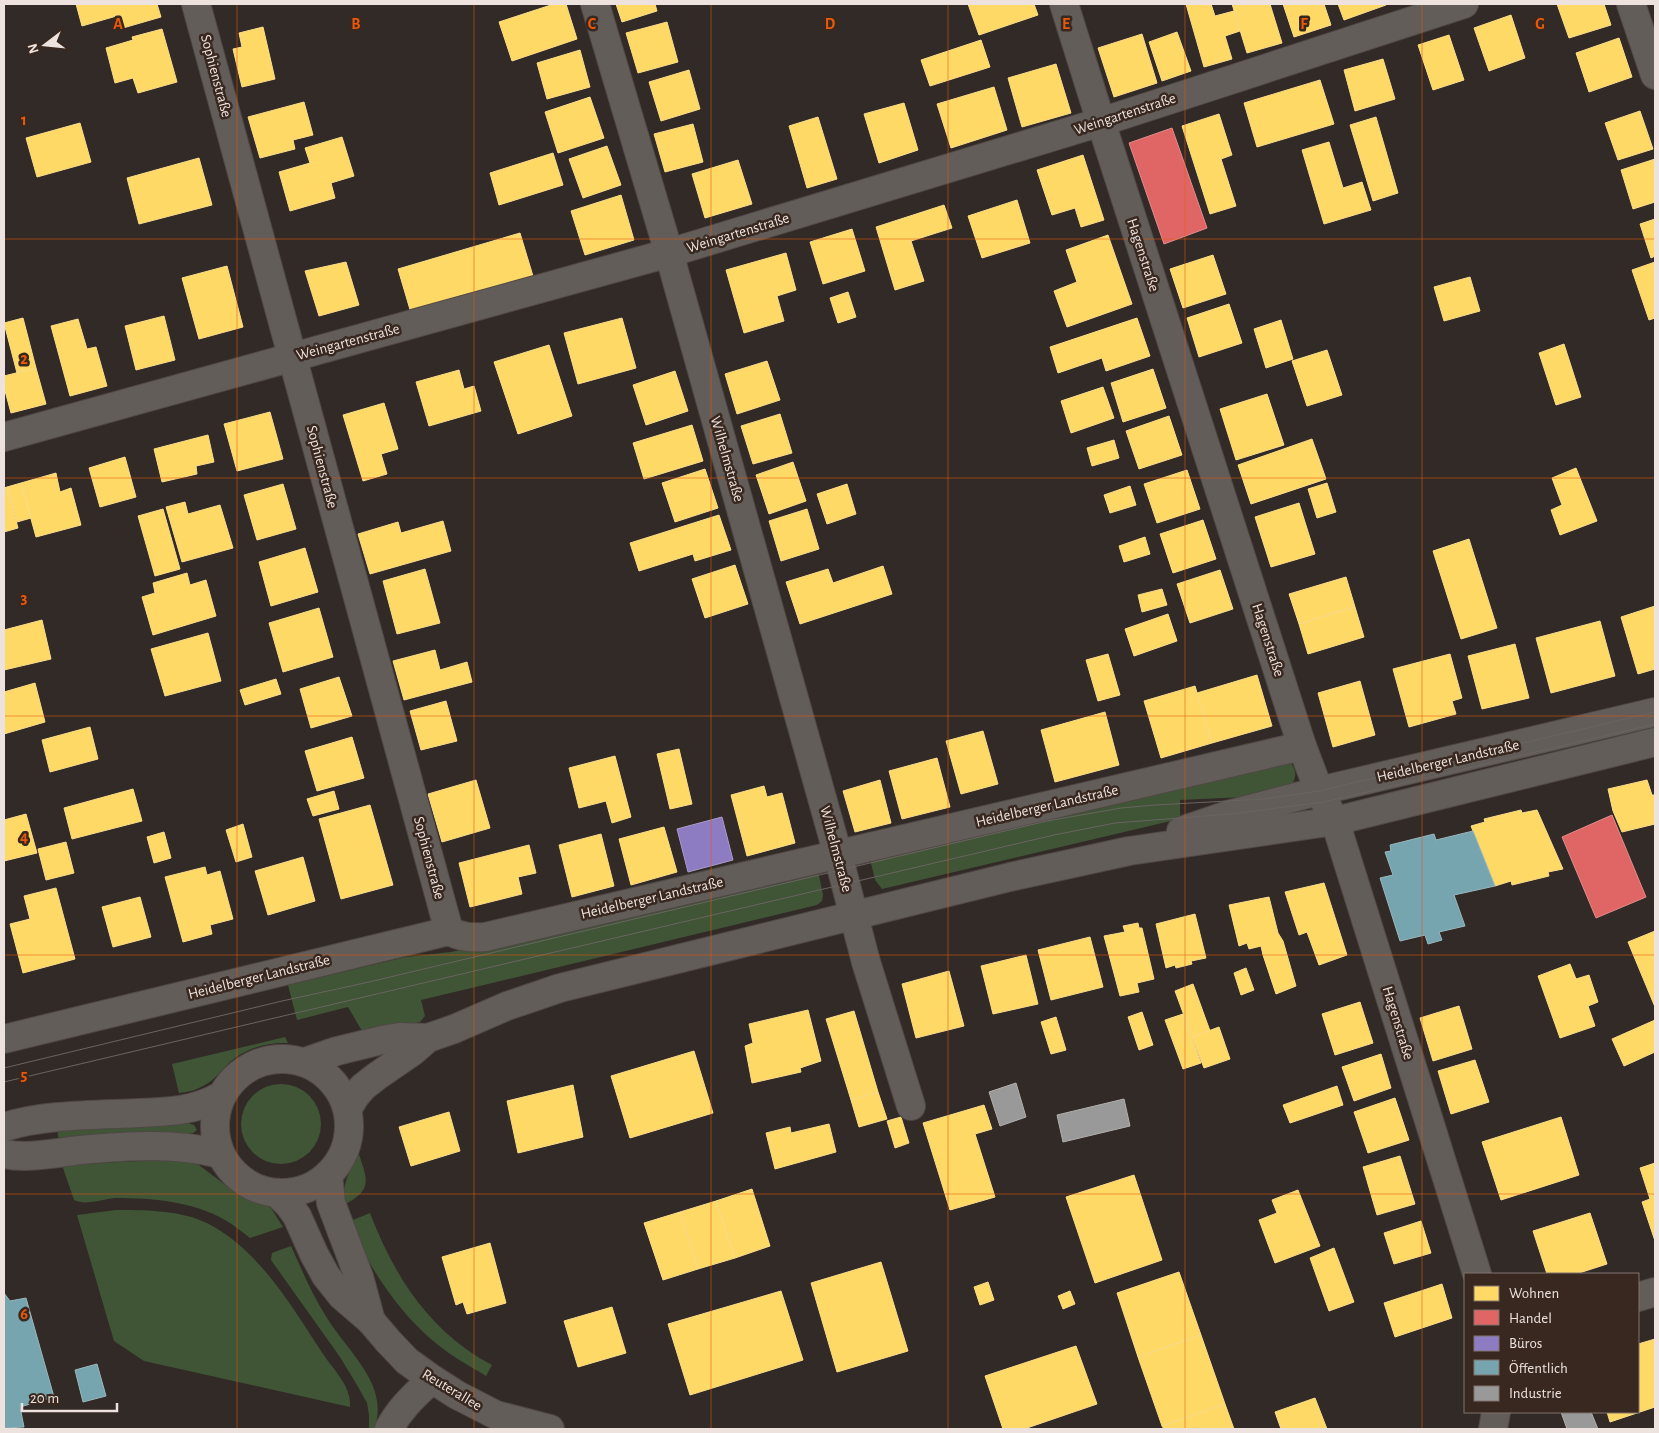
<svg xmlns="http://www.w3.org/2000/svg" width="1659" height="1433" viewBox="0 0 1659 1433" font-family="'Alegreya Sans',sans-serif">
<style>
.green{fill:#3f5536}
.homes{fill:#ffd966;stroke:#fadc8a}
.shops{fill:#e06666;stroke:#e48b8a}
.offices{fill:#8e7cc3;stroke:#aa9bcb}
.public{fill:#76a5af;stroke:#9ab7bd}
.industry{fill:#999;stroke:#b2afad}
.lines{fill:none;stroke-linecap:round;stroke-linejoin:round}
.minor-casing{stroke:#504845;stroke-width:30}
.minor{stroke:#635d5a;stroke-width:28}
.tram{stroke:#6a6461;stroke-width:1}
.grid{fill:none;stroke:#e8590c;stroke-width:1;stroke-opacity:0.55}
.labels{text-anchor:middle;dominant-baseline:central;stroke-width:5;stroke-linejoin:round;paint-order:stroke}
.street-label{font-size:15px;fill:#ede2dd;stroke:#382820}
.grid-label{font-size:16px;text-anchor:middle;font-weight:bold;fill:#e8590c;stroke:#382820;stroke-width:5;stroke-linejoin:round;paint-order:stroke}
</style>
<rect width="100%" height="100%" fill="#322a26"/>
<g class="green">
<path d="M1289,761C1297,769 1297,777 1291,786L1245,797L1180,800V818L1175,820L882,889L875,880L870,859Z"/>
<path d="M818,871L823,895L822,901L817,905L421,1000L425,1016L420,1022L365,1036L348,1007L297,1020L288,985L406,957L451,952L478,946Z"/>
<path d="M285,1037L288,1043C267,1042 246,1048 230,1062C221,1071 213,1082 201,1087C194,1091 186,1092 179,1093L172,1064Z"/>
<circle cx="281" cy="1124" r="40"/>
<path d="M188,1123L194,1125L197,1130L193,1133L187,1134L59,1140L57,1130Z"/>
<path d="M358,1151C367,1180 374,1189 344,1205C341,1184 351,1170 358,1151Z"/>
<path d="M178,1159L195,1162L232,1190L261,1202L271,1208L283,1227L250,1238C242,1232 234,1225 225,1220C192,1201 152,1198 115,1198C102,1199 86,1206 74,1200L62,1165Z"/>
<path d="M116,1210C143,1210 177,1210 202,1221C219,1228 233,1239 246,1251C278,1281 301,1321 325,1357C333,1368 346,1382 349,1396C350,1399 350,1404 350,1407L144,1361L114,1341L77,1215Z"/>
<path d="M370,1213C391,1267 418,1314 466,1349C474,1355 483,1360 492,1365L486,1376C468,1365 448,1354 432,1340C395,1308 369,1266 348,1222Z"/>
<path d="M291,1246C302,1270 312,1295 327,1318C347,1351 391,1386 374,1429L369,1428V1415L367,1403L357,1385L340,1357L271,1260L272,1253Z"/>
</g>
<g class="homes">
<path d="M76,4H157L161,17L123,28L120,15L82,26Z"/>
<path d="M554,4H566L577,39L512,61L499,22Z"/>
<path d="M616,4H655L657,11L622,22Z"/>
<path d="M968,4H1034L1038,15L979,35Z"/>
<path d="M1186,4H1211L1215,16L1234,11L1240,31L1225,36L1232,59L1204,67Z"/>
<path d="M1232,4H1271H1270L1282,43L1247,53Z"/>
<path d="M1283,4H1324L1331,25L1294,37Z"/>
<path d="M1338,4H1385L1386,5L1344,20Z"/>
<path d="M1557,4H1604L1611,25L1569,38Z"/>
<path d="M1511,15L1525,58L1489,71L1474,28Z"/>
<path d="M667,22L678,62L638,73L626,33Z"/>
<path d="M263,27L275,79L242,87L233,49L242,47L239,33Z"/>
<path d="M162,29L177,82L138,93L133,78L115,83L106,48L133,40L132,37Z"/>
<path d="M1177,32L1191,71L1162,81L1149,42Z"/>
<path d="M1142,34L1157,83L1114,97L1098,48Z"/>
<path d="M1449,35L1464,80L1433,90L1418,45Z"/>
<path d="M1619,38L1632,77L1589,92L1576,53Z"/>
<path d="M981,40L990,67L930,86L921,60Z"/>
<path d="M580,50L590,87L547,99L537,63Z"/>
<path d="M1383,59L1395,99L1355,111L1344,70Z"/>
<path d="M1056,64L1071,113L1022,127L1008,78Z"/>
<path d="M689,70L700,109L661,121L649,82Z"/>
<path d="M1320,80L1334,124L1257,147L1244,103Z"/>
<path d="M994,87L1007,130L951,148L937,104Z"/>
<path d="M590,97L604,138L558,153L545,112Z"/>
<path d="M304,102L313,135L293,140L295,149L260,158L248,117Z"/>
<path d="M904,103L918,150L879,163L864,114Z"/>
<path d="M1640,111L1653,149L1618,160L1605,123Z"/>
<path d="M1219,114L1232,155L1221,159L1236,206L1210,214L1182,126Z"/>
<path d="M818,117L837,179L807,188L789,126Z"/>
<path d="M1376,117L1398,193L1373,201L1350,125Z"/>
<path d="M80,123L91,162L37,177L26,138Z"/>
<path d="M693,124L703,162L665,172L654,134Z"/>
<path d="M342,137L354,176L331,183L335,198L290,211L279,172L310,163L305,148Z"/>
<path d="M1329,142L1343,188L1362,182L1371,210L1324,224L1302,150Z"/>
<path d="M607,146L621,185L583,198L569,159Z"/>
<path d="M553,153L563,185L499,205L490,173Z"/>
<path d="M1083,155L1104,220L1081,227L1075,208L1052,215L1037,170Z"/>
<path d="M199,158L212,205L139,224L127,178Z"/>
<path d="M1655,159V202L1633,209L1621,170Z"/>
<path d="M738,160L752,204L705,218L692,174Z"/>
<path d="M621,195L634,240L585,255L571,211Z"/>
<path d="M1017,200L1030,243L982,258L968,216Z"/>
<path d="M944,205L952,228L911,241L924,281L895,290L876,227Z"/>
<path d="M1655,219V256L1651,258L1640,224Z"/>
<path d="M852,229L865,271L823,284L810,242Z"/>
<path d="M520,233L533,276L411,313L398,269Z"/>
<path d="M1108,235L1132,304L1067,327L1054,291L1077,282L1066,250Z"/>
<path d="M786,253L796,290L777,296L784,321L744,333L726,270Z"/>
<path d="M1213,255L1226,294L1183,308L1170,269Z"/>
<path d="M346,262L359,305L319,316L305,271Z"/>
<path d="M1655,262V318L1649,320L1632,270Z"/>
<path d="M227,266L243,327L199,339L182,278Z"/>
<path d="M1470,277L1480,311L1444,321L1434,287Z"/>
<path d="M848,292L856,317L838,323L830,298Z"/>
<path d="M1229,304L1242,343L1199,357L1187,318Z"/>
<path d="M164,316L175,360L136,370L125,326Z"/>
<path d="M23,318L36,368L17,373L4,323Z"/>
<path d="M622,318L636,368L578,384L564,333Z"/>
<path d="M1137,318L1150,356L1106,371L1102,358L1058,373L1050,347Z"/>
<path d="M78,319L87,349L96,347L107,386L70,396L51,326Z"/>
<path d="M1281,320L1293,359L1266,368L1254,329Z"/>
<path d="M1564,344L1581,397L1556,405L1539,353Z"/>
<path d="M549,345L572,416L518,434L494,362Z"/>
<path d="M1327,350L1342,395L1307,406L1292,361Z"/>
<path d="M767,361L780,400L737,414L725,374Z"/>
<path d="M36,368L46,404L11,413L4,387V376Z"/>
<path d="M1153,369L1166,408L1123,422L1111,383Z"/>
<path d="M459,370L464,389L474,386L481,411L429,426L416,382Z"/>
<path d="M675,371L688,411L646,425L633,385Z"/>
<path d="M1103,387L1114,418L1071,433L1061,401Z"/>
<path d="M1267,394L1284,445L1236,460L1220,409Z"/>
<path d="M384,403L398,449L381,454L387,474L363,481L343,415Z"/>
<path d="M270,412L283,459L237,471L224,424Z"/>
<path d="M780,414L792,453L753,464L741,426Z"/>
<path d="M1169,416L1182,455L1139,469L1126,431Z"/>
<path d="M692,425L703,461L644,479L633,443Z"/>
<path d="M208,435L214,462L196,466L197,474L162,482L154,449Z"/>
<path d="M1312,439L1326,479L1251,504L1238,465Z"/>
<path d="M1114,440L1119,458L1092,466L1087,448Z"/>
<path d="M125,457L136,497L100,507L89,468Z"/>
<path d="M793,462L806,501L769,514L756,475Z"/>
<path d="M1576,468L1597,521L1560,535L1551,510L1562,505L1552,478Z"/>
<path d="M705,469L718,508L675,522L662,483Z"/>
<path d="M1187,470L1200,509L1157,523L1144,484Z"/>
<path d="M56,473L60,492L71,488L81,525L36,537L21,483Z"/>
<path d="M21,483L31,518L17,522L7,487Z"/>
<path d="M1327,483L1336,512L1317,518L1308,489Z"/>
<path d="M283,484L296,529L257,540L244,495Z"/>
<path d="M847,484L856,514L827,524L817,494Z"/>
<path d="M1130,486L1136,505L1110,513L1104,495Z"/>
<path d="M7,487L18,528L4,532V488Z"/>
<path d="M185,502L188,514L220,505L233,548L182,562L166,507Z"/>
<path d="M1299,503L1315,554L1271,567L1255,517Z"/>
<path d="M163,509L180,569L155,576L138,516Z"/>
<path d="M807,509L819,549L781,561L769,521Z"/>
<path d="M719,515L731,550L695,561L693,554L639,571L630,543Z"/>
<path d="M1203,520L1216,559L1173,573L1160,534Z"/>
<path d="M443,521L451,551L370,574L358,534L398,522L401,533Z"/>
<path d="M1145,537L1150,554L1124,562L1119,546Z"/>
<path d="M1469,539L1497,628L1461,639L1433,551Z"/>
<path d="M305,548L318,592L271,606L259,562Z"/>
<path d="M735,565L748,604L705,618L692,579Z"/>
<path d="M883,566L892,594L800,624L786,582L828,569L833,583Z"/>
<path d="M425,569L440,623L397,634L383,581Z"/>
<path d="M1220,570L1233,609L1190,623L1177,584Z"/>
<path d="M187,573L190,585L206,580L216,616L153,635L142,597L155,593L153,583Z"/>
<path d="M1346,577L1355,607L1299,624L1289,594Z"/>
<path d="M1162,589L1167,605L1142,612L1138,595Z"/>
<path d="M1655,606V669L1638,674L1621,617Z"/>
<path d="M1355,607L1364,637L1308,654L1299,624Z"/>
<path d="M319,608L333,657L283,672L269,623Z"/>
<path d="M1168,614L1177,641L1134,656L1125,629Z"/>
<path d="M42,620L51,659L4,670V630Z"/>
<path d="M1600,621L1615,676L1551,693L1536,638Z"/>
<path d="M208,633L221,681L165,696L151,649Z"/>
<path d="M1515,644L1529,698L1482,709L1468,656Z"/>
<path d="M435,650L440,670L467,662L472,682L404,700L393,661Z"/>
<path d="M1108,654L1120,695L1098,701L1086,660Z"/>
<path d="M1450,654L1462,698L1452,701L1456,714L1409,727L1393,669Z"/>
<path d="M1257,675L1272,726L1212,743L1197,693Z"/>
<path d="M339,677L352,716L311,728L300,689Z"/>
<path d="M276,679L281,694L245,705L240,690Z"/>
<path d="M1360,681L1375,735L1333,747L1318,693Z"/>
<path d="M35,683L45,722L4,734V692Z"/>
<path d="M1195,686L1212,743L1161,758L1144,701Z"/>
<path d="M446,701L457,741L421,750L410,711Z"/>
<path d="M1105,712L1119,765L1055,782L1041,730Z"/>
<path d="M90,727L98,759L50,772L42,740Z"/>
<path d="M983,731L998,784L961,794L946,741Z"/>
<path d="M352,737L364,778L317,791L305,751Z"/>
<path d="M679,749L692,804L670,809L657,754Z"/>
<path d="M615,756L631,817L612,823L606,801L579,808L569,768Z"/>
<path d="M937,758L950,807L902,819L889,771Z"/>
<path d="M476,780L490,828L442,842L428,794Z"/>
<path d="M880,780L891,823L855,832L843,791Z"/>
<path d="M1647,780L1652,795H1654L1655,801V824L1622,832L1613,811L1608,789Z"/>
<path d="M764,786L767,797L782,793L795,843L747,856L731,795Z"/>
<path d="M133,789L142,821L72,839L64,808Z"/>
<path d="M334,791L339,809L313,816L307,799Z"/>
<path d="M370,805L393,885L341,899L319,819Z"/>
<path d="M1521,810L1522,813L1537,810L1563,869L1548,872L1549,876L1512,885L1511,881L1495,886L1471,826L1485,822L1484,819Z"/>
<path d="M26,814L37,853L4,861V820Z"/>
<path d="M243,824L252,857L236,862L226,830Z"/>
<path d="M664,827L677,872L631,885L619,839Z"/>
<path d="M164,832L171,858L154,863L147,837Z"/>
<path d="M601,834L614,886L572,897L559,845Z"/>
<path d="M66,842L74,873L46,880L38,849Z"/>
<path d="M529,845L536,873L518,877L522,894L470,907L459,863Z"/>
<path d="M303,857L315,901L268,915L255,871Z"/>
<path d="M205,867L207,875L220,871L233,919L210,925L212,934L183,942L165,877Z"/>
<path d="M1324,883L1347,955L1319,965L1307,932L1299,935L1285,892Z"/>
<path d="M56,888L75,959L23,973L10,924L30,919L24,896Z"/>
<path d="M140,897L151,937L113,947L102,907Z"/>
<path d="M1269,897L1278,933L1283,941L1296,986L1276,994L1263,955L1261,946L1249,949L1247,943L1239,946L1229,905Z"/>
<path d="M1195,914L1206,958L1191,961L1192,964L1176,968L1175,965L1166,968L1156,924Z"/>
<path d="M1138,923L1139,928H1142L1154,979L1137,983L1139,992L1120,996L1104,936L1125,932L1123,926Z"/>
<path d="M1655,931V1007L1628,942Z"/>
<path d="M1090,937L1103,987L1051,1000L1038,950Z"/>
<path d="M1026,955L1038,1004L993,1014L981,966Z"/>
<path d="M1570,964L1576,979L1589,975L1598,1002L1588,1006L1595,1026L1560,1038L1538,976Z"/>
<path d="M1246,968L1254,990L1241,995L1234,973Z"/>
<path d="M949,971L964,1026L916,1038L902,984Z"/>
<path d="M1193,984L1210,1031L1192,1037L1175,991Z"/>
<path d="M1360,1002L1373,1043L1335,1055L1322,1014Z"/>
<path d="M1459,1006L1472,1049L1433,1061L1420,1018Z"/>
<path d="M808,1010L821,1061L800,1068L801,1072L752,1083L745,1046L753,1043L749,1024Z"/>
<path d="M854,1011L878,1092L851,1100L826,1019Z"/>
<path d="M1142,1012L1153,1045L1139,1050L1128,1017Z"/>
<path d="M1183,1014L1201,1063L1183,1069L1165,1020Z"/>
<path d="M1056,1017L1066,1050L1051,1054L1041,1022Z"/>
<path d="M1655,1020V1052L1624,1066L1612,1039Z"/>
<path d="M1219,1027L1230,1059L1204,1068L1192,1037Z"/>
<path d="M694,1051L713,1113L630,1138L611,1076Z"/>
<path d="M1381,1054L1391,1088L1354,1101L1342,1067Z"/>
<path d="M1475,1060L1489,1102L1451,1114L1438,1071Z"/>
<path d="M573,1085L583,1137L518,1153L507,1101Z"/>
<path d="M1337,1086L1343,1105L1290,1123L1283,1105Z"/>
<path d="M878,1092L887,1119L859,1127L851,1100Z"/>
<path d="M1395,1098L1409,1140L1368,1153L1354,1112Z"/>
<path d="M984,1105L992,1129L975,1134L995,1197L950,1210L923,1123Z"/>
<path d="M449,1112L460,1151L411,1166L399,1127Z"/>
<path d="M901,1117L909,1143L895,1148L887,1121Z"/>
<path d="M1561,1117L1579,1175L1501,1200L1482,1142Z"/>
<path d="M829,1124L836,1152L775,1169L766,1133L790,1127L791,1133Z"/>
<path d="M1400,1156L1415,1204L1377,1215L1363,1167Z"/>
<path d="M1655,1163V1241L1642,1202L1650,1199L1640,1168Z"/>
<path d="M1134,1175L1162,1260L1095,1283L1066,1197Z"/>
<path d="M752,1189L770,1246L735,1258L716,1201Z"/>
<path d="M1298,1190L1320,1246L1275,1263L1259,1220L1277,1213L1272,1200Z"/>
<path d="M716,1201L735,1258L698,1269L680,1212Z"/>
<path d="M680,1212L698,1269L663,1280L644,1223Z"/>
<path d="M1590,1213L1607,1264L1576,1274H1547L1533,1231Z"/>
<path d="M1421,1221L1431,1253L1394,1264L1384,1233Z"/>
<path d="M490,1243L506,1303L467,1314L463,1302L456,1305L442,1257Z"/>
<path d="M1334,1248L1354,1302L1329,1311L1310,1258Z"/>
<path d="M881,1262L908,1351L837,1372L811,1283Z"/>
<path d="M1179,1272L1201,1335L1138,1357L1117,1293Z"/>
<path d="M988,1282L994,1300L980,1305L974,1287Z"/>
<path d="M1442,1284L1452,1318L1395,1337L1384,1303Z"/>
<path d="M781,1291L803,1360L690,1395L668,1324Z"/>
<path d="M1070,1291L1075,1304L1063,1309L1058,1296Z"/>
<path d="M612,1307L626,1353L578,1367L564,1321Z"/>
<path d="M1201,1335L1225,1404L1162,1426L1138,1357Z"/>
<path d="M1655,1339V1407L1610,1422L1607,1412H1638V1344Z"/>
<path d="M1076,1346L1097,1404L1024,1429H1003L985,1376Z"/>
<path d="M1315,1398L1327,1429H1281L1275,1412Z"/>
<path d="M1225,1404L1234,1429H1164L1162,1426Z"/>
</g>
<g class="shops">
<path d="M1172,128L1207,228L1164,244L1129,143Z"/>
<path d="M1612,815L1646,897L1596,918L1562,837Z"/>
</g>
<path class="offices" d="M722,817L733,860L688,872L677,829Z"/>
<g class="public">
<path d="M1473,831L1495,886L1454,895L1465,926L1439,932L1442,940L1428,944L1425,935L1400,941L1380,878L1393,875L1385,852L1391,851L1390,845L1434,834L1436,840Z"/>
<path d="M4,1293L10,1301L26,1298L54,1397L20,1407L24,1427L4,1428Z"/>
<path d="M97,1364L106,1396L83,1402L75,1370Z"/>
</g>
<g class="industry">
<path d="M1016,1083L1026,1117L1000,1126L989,1092Z"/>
<path d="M1124,1099L1130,1126L1063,1142L1057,1115Z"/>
<path d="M1561,1412H1591L1598,1429H1567Z"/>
</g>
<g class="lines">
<g class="minor-casing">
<g id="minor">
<path d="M196,4L449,931"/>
<path d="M595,4L669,253L838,855L866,962L911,1106"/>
<path d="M1064,4L1101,122L1302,746L1319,791L1335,821L1477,1274"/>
<path d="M1631,4L1655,75"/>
<path d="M4,437L669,253L1101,122L1464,4"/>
<path d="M1181,831L1231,814L1319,791L1655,712"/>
<path d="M4,1039L449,931C461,937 471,938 485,937L1302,746"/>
<circle cx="282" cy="1126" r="67"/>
<path d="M305,1062L337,1051L382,1040L400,1037L428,1038L454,1029L507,1006L560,988L1010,877L1129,851L1335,821L1655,742"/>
<path d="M348,1108L356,1095L363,1087L377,1076L412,1052L428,1038"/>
<path d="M4,1127C44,1114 97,1115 139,1113C168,1112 195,1111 221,1096"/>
<path d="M4,1154C28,1159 56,1153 80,1150C126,1146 175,1142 220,1154"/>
<path d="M328,1175L331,1203L359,1277L371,1321"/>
<path d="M277,1193L289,1205L297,1216L314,1254L326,1276L342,1296L371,1321L388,1341L407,1361L432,1379L457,1395L496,1415L550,1429"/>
<path d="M1638,1297L1655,1292"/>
<path d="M389,1429C400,1408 415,1395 432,1379"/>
<path d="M1493,1429L1496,1412"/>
</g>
</g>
<use href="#minor" class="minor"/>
<g class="tram">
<path d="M4,1068L282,1001L369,982L1047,821L1121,808L1155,805L1264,799L1319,791L1655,712"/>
<path d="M4,1082C354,999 704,917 1054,835L1115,823L1231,814L1324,802L1655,724"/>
</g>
</g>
<path class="grid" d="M237,4V1429M474,4V1429M711,4V1429M948,4V1429M1185,4V1429M1422,4V1429M4,239H1655M4,478H1655M4,716H1655M4,955H1655M4,1194H1655"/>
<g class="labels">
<g class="street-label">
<text transform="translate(216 76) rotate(75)">Sophienstraße</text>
<text transform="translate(1125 114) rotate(-18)">Weingartenstraße</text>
<text transform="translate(738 233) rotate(-17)">Weingartenstraße</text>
<text transform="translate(1143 255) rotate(72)">Hagenstraße</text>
<text transform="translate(348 342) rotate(-15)">Weingartenstraße</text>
<text transform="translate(727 459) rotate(74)">Wilhelmstraße</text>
<text transform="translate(322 467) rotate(75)">Sophienstraße</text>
<text transform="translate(1268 640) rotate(72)">Hagenstraße</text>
<text transform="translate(1448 761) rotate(-13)">Heidelberger Landstraße</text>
<text transform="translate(1047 806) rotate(-13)">Heidelberger Landstraße</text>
<text transform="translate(836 849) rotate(75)">Wilhelmstraße</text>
<text transform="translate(429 858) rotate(75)">Sophienstraße</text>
<text transform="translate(652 898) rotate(-13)">Heidelberger Landstraße</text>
<text transform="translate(259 977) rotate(-14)">Heidelberger Landstraße</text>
<text transform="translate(1398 1023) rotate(73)">Hagenstraße</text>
<text transform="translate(452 1390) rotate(31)">Reuterallee</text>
</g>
</g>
<g class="grid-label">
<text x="118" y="29">A</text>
<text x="356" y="29">B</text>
<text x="592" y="29">C</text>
<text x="830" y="29">D</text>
<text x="1066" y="29">E</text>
<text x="1304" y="29">F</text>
<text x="1540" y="29">G</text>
<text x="24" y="125">1</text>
<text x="24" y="364">2</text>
<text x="24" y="603">3</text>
<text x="24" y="842">4</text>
<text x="24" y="1080">5</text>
<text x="24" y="1319">6</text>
</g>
<rect width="1659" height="1433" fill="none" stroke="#ede2dd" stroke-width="10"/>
<rect x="1464" y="1273" width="175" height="140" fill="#382820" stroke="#80726c"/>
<rect x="1474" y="1286" width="25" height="15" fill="#ffd966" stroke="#80726c"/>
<text x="1509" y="1298" font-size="15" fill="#ede2dd">Wohnen</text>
<rect x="1474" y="1310" width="25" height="15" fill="#e06666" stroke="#80726c"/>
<text x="1509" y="1323" font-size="15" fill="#ede2dd">Handel</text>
<rect x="1474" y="1336" width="25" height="15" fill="#8e7cc3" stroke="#80726c"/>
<text x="1509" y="1348" font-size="15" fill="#ede2dd">Büros</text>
<rect x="1474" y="1360" width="25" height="15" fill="#76a5af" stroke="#80726c"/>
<text x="1509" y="1373" font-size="15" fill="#ede2dd">Öffentlich</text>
<rect x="1474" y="1386" width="25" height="15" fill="#999999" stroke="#80726c"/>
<text x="1509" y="1398" font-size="15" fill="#ede2dd">Industrie</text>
<g transform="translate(45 45) rotate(254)" stroke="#382820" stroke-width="4" paint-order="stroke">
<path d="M0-4L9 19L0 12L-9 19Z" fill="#ede2dd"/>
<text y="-8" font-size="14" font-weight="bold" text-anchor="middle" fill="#ede2dd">N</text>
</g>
<path d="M22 1403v8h95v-8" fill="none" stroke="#ede2dd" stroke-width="2.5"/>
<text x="30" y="1403" font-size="15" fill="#ede2dd" stroke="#382820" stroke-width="4" paint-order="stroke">20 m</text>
</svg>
